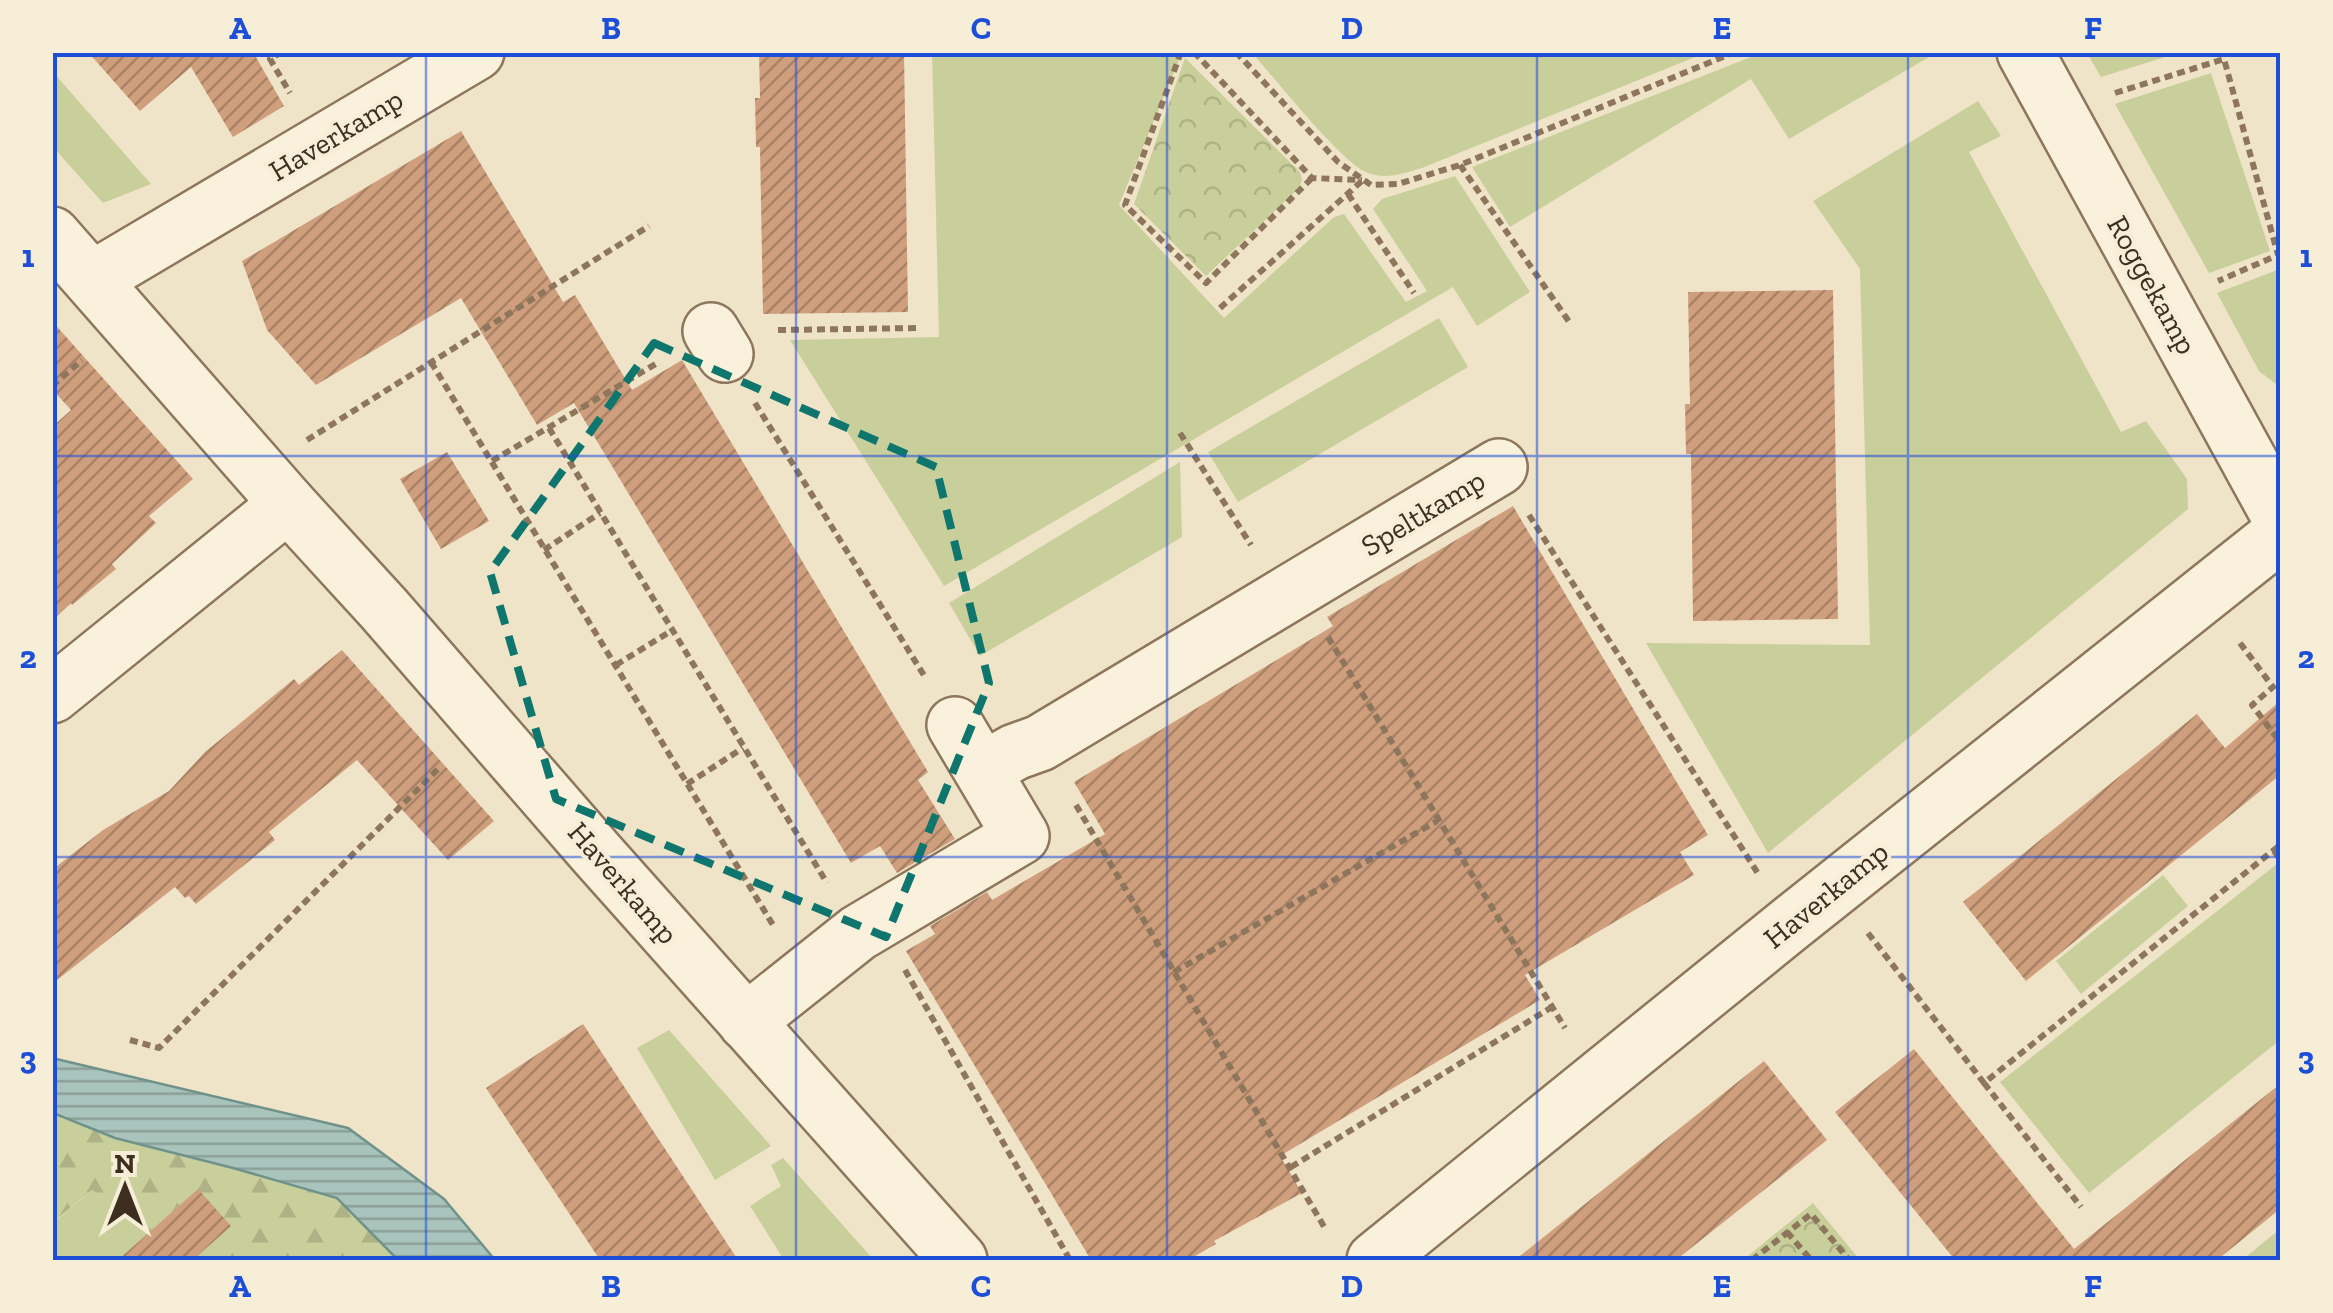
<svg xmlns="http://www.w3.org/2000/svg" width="2333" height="1313" viewBox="0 0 2333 1313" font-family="'Zilla Slab',serif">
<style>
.green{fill:#c9cf9b}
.forest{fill:url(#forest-firs)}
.park{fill:url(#park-crowns)}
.water{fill:url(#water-rules);stroke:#6f938a;stroke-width:2.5}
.building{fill:url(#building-hatch)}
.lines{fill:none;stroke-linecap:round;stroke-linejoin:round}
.minor-casing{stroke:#8d765c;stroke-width:60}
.path{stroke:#8d765c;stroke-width:6;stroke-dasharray:8 5;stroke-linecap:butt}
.minor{stroke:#faf1dc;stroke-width:55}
.marked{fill:none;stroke:#0f766e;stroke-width:8;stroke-dasharray:20 12;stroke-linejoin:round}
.grid{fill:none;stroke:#1d4ed8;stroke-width:2.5;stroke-opacity:0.55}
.labels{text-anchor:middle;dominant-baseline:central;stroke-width:8;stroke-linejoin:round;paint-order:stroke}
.street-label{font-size:30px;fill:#3d2e20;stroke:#f7eed8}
.neatline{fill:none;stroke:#1d4ed8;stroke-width:4}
.grid-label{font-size:32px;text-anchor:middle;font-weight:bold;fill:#1d4ed8}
</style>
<defs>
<pattern id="forest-firs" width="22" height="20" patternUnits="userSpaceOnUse" patternTransform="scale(2.5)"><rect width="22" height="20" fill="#c9cf9b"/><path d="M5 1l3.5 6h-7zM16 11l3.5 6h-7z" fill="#aeb285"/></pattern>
<pattern id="park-crowns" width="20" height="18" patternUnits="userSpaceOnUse" patternTransform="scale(2.5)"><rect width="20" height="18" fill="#c9cf9b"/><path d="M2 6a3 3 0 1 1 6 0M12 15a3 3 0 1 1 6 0" fill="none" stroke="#aeb285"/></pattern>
<pattern id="water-rules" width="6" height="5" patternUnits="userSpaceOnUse" patternTransform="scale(2.5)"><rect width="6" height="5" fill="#a9c4bc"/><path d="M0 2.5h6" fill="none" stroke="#8ba098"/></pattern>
<pattern id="building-hatch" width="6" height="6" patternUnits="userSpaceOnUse" patternTransform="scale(2.5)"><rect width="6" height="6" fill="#cf9f7d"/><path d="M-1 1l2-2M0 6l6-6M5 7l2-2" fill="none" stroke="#a98266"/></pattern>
</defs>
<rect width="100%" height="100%" fill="#f0e4c8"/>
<g class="green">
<path d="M932,53H1182L1119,205L1224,318L1334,217L1344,214L1406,302L1427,291L1373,209L1382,199L1455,176L1530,292L1477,326L1453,287L944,586L790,340L939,337Z"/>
<path d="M1252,53H1705L1422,168C1405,173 1386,180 1368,173C1342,164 1274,77 1252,53Z"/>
<path d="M1761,53H1936L1789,139L1751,79L1510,227L1472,167Z"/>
<path d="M2087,53H2178L2101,77Z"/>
<path d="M53,72L151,184L103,203L53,147Z"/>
<path d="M2211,73L2270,251L2209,273L2115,104Z"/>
<path d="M1978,101L2001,136L1969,152L2121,432L2146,421L2187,479L2188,509L1768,853L1646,643L1870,645L1860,269L1813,201Z"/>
<path d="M2280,269V387L2259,371L2217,293Z"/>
<path d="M1439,318L1468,367L1238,502L1208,452Z"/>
<path d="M1180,462L1182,537L980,656L949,603Z"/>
<path d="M2277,864L2280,868V1040L2089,1193L2000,1082Z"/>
<path d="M2163,875L2188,906L2081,994L2056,961Z"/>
<path d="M669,1030L771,1146L715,1180L637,1048Z"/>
<path d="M783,1158L873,1259L845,1260L832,1257L826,1260H784L750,1206L781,1186L771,1165Z"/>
<path d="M92,1190L189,1260H53V1223Z"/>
<path d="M2280,1229V1260H2242Z"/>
</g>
<path class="forest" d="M53,1113L115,1138L233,1168L337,1198L398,1260H189L92,1190L53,1222Z"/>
<g class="park">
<path d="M1185,58L1300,172L1302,179L1300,187L1206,276L1134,204Z"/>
<path d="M1813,1203L1860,1260H1743Z"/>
</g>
<path class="water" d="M52,1058L348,1128L444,1199L495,1260H398L337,1198L233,1168L115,1138L53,1113Z"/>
<g class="building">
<path d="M88,52H253L284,106L233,137L191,67L140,111Z"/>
<path d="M759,52H904L908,312L763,314L760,147H756L755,98H760Z"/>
<path d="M461,131L563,302L575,295L632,390L682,360L928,772L918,780L955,839L897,873L880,846L851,863L574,403L537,425L461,298L316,385L267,330L242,261Z"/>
<path d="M1833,290L1838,619L1693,621L1691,454H1686L1685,404H1690L1688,292Z"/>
<path d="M52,321L193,479L149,516L156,523L112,564L116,569L72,605L71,603L52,621V427L71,410L52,389Z"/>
<path d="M447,452L489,521L441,549L400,479Z"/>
<path d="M1513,506L1708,835L1680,852L1694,875L1525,975L1540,1000L1280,1156L1302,1193L1214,1241L1216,1244L1188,1260H1091L906,951L935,934L930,926L987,892L992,900L1105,834L1074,782L1333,626L1327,617Z"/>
<path d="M342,650L494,821L448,860L357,760L269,832L275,840L196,904L189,896L185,898L175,887L52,984V870L103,830L169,791L205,752L294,679L299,685Z"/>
<path d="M2280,701V775L2026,981L1963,902L2197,714L2225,748Z"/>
<path d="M583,1024L738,1260H600L486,1088Z"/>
<path d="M1914,1049L2074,1249L2280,1084V1209L2217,1260H1955L1835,1112Z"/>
<path d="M1764,1061L1827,1140L1676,1260H1515Z"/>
<path d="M198,1189L231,1226L193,1260H118Z"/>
</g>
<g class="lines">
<g class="minor-casing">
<g id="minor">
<path d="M2025,52L2280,517"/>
<path d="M52,235L288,504L384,609L597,854L959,1260"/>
<path d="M93,279L476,52"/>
<path d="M711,331L725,354"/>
<path d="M52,695L288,504"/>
<path d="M983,770L1015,752L1040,743L1499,467"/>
<path d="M746,1022L858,933L1021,836L955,725"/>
<path d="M1375,1260L1790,924L2280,534"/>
</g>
</g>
<g class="path">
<path d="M282,52L270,59L290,93"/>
<path d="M1181,52L1125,205L1206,283L1312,178"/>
<path d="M1194,52L1312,178L1362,180"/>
<path d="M1236,52L1338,162L1371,185L1398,184L1460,165L1735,52"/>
<path d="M2115,93L2224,59L2278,255L2218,281"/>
<path d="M1460,165L1570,323"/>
<path d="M1348,194L1414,293"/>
<path d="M1220,308L1363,180"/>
<path d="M778,330L919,328"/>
<path d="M431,362L773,925"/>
<path d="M52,386L82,360"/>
<path d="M755,403L925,677"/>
<path d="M549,428L827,883"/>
<path d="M1180,433L1251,545"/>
<path d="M307,440L649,226"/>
<path d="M492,461L659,362"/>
<path d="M1529,515L1759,875"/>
<path d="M544,550L600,513"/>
<path d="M1328,637L1565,1028"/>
<path d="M2240,643L2273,687L2252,705L2280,742"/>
<path d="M616,665L671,631"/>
<path d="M687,784L743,748"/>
<path d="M1076,805L1326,1230"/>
<path d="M2274,851L2280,859"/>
<path d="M1868,933L1984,1083L2280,845"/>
<path d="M905,970L1070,1260"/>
<path d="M1174,972L1437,821"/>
<path d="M130,1040L159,1048L441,766"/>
<path d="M1984,1083L2081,1207"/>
<path d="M1291,1167L1552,1007"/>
<path d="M1787,1232L1811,1260"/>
<path d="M1752,1260L1811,1214L1849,1260"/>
<path d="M2217,1260H2218"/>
</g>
<use href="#minor" class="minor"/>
</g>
<path class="marked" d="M654,343L936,467L989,683L886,937L556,799L490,572Z"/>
<path class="grid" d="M426,52V1260M796,52V1260M1167,52V1260M1537,52V1260M1908,52V1260M52,456H2280M52,857H2280"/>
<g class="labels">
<g class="street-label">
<text transform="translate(336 135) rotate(-31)">Haverkamp</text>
<text transform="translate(2152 285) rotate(61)">Roggekamp</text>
<text transform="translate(1423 513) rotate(-31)">Speltkamp</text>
<text transform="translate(623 883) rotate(49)">Haverkamp</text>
<text transform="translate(1826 895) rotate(-39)">Haverkamp</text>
</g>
</g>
<rect width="2333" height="1313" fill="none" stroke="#f7eed8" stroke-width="110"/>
<g transform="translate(125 1188)" stroke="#f7eed8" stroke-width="8" paint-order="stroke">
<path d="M0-8L18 38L0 25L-18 38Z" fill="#3d2e20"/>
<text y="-15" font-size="28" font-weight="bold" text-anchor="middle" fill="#3d2e20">N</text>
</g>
<rect x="55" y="55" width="2223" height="1203" class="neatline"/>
<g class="grid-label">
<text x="240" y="39">A</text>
<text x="611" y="39">B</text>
<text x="981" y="39">C</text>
<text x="1352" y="39">D</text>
<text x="1722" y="39">E</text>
<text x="2093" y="39">F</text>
<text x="28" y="267">1</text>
<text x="2306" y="267">1</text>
<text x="28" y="668">2</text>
<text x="2306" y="668">2</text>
<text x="28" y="1069">3</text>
<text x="2306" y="1069">3</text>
<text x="240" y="1297">A</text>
<text x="611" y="1297">B</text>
<text x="981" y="1297">C</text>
<text x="1352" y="1297">D</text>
<text x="1722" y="1297">E</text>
<text x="2093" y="1297">F</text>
</g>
</svg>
